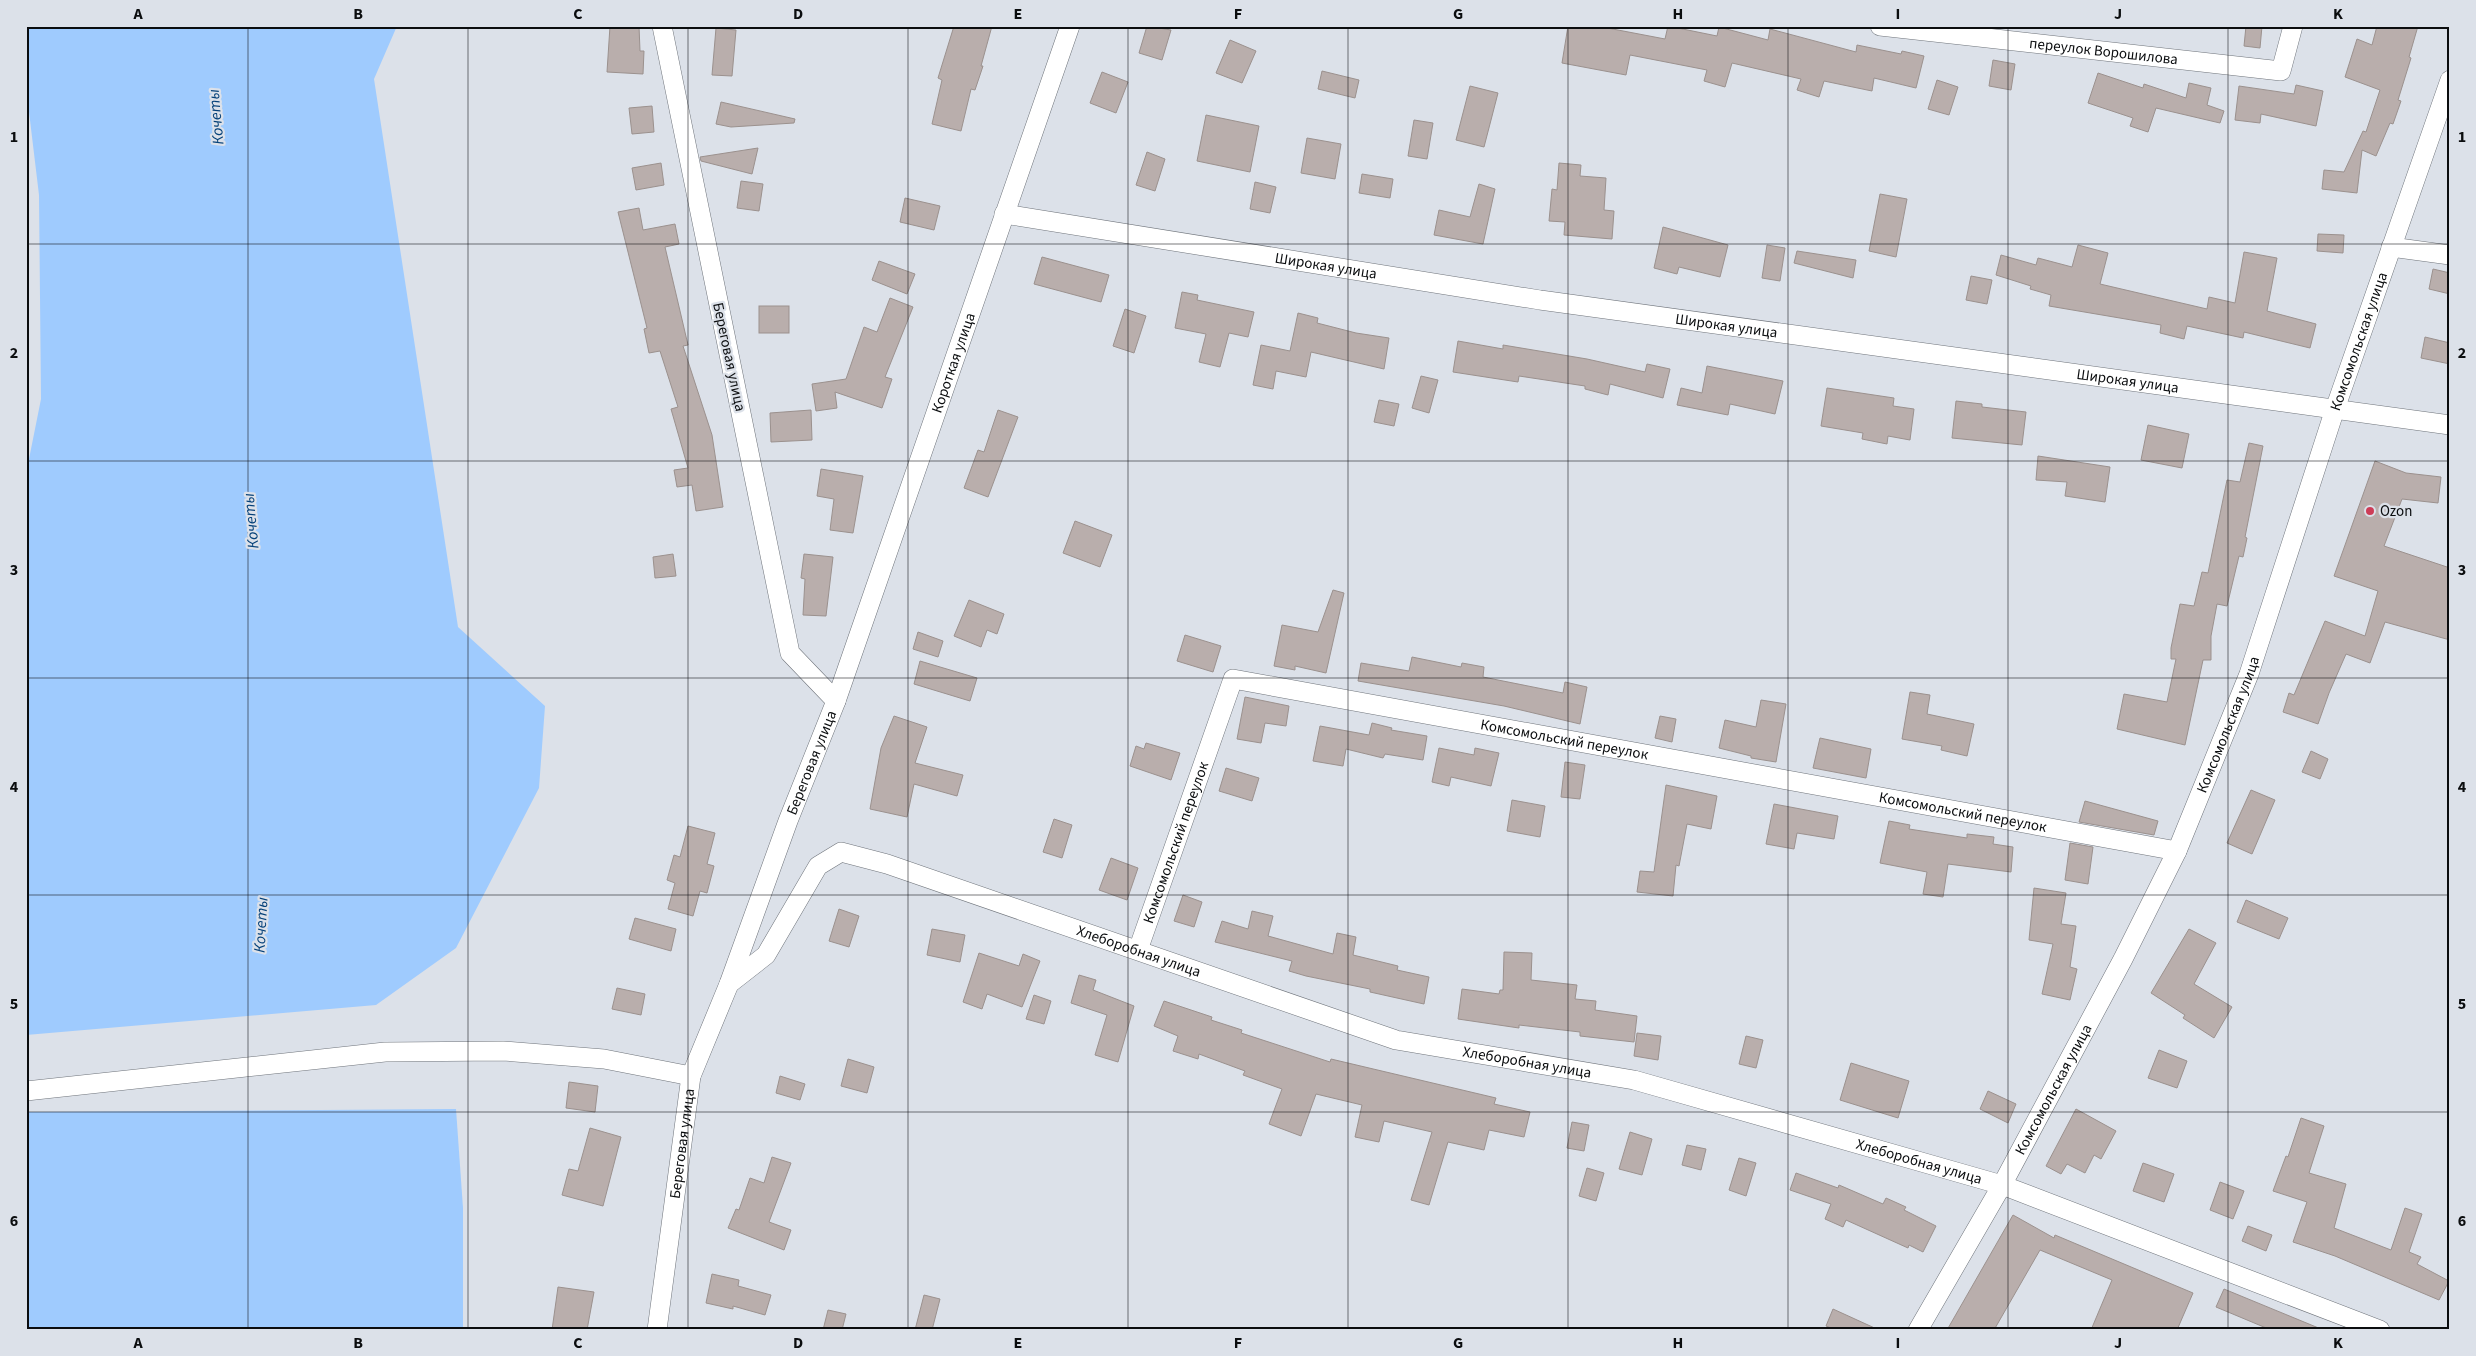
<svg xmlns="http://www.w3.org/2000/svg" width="2476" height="1356" viewBox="0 0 2476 1356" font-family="'Source Sans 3',sans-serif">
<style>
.water{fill:#9fcbfe}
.building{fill:#b9aeac;stroke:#9b918e}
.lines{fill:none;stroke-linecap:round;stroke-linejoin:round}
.minor-casing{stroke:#6f747b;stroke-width:20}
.minor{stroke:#fff;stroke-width:19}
.grid{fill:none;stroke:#0b0d0f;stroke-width:1;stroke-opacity:0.55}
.poi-dot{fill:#cd3d57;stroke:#dce1e9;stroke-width:2}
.labels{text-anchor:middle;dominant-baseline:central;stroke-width:4.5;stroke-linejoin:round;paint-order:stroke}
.street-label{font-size:15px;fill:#0b0d0f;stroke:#dce1e9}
.poi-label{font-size:15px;fill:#0b0d0f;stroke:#dce1e9;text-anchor:start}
.water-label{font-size:16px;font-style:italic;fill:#054179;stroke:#dce1e9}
.neatline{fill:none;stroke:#0b0d0f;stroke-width:2}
.grid-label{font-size:16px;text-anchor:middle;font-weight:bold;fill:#0b0d0f}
</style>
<rect width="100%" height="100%" fill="#dce1e9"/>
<g class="water">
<path d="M26,26H397L374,79L458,627L545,706L539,788L456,948L376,1005L26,1035V474L41,399L39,195L26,87Z"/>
<path d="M456,1109L463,1208V1330H26V1112Z"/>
</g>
<g class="building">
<path d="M610,26H639L640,51H644L643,74L607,72Z"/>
<path d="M954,26H992L981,66H983L975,90L971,89L961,131L932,124L942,80L938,78Z"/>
<path d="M1147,26L1171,30L1162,60L1139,53Z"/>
<path d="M1568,26H1597L1665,39L1668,26L1717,36L1719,27L1768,40L1770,29L1856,52L1857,45L1901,54L1902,51L1924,56L1916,88L1874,78L1872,91L1824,81L1819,97L1797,90L1801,79L1732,63L1725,87L1704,81L1707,70L1630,55L1626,75L1562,63Z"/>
<path d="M2246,26H2262L2260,48L2244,46Z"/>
<path d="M2377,26H2418L2409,57L2411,58L2398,100L2401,101L2393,124L2390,123L2376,156L2362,150L2357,193L2322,189L2324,170L2344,172L2363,131L2366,132L2380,90L2345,77L2357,39L2372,45Z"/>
<path d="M716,28L736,30L732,76L712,75Z"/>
<path d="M1230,40L1256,51L1242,83L1216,73Z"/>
<path d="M1993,60L2015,64L2011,90L1989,86Z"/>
<path d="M1322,71L1359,80L1355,98L1318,89Z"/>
<path d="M1102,72L1128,82L1116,113L1090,103Z"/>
<path d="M2098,73L2143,88L2144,84L2186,98L2189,83L2211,88L2207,105L2224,111L2220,123L2156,108L2148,132L2130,126L2133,118L2088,103Z"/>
<path d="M1937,80L1958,87L1949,115L1928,109Z"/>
<path d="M2296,85L2323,91L2316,126L2261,114L2260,123L2235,120L2239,86L2294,94Z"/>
<path d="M1470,86L1498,93L1484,147L1456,140Z"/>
<path d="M721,102L795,119L794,123L731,127L716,124Z"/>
<path d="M652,106L654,132L632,134L629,108Z"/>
<path d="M1206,115L1259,126L1250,172L1197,161Z"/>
<path d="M1414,120L1433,123L1427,159L1408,156Z"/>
<path d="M1307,138L1341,144L1335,179L1301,173Z"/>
<path d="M758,148L752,174L701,161L700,157Z"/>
<path d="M1147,152L1165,159L1155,191L1136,185Z"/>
<path d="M661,163L664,185L636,190L632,168Z"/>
<path d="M1559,163L1581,165L1580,176L1606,178L1604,210L1614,211L1612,239L1564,235L1565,222L1549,221L1552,189L1557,190Z"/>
<path d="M1362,174L1393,179L1390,198L1359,193Z"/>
<path d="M741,181L763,184L759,211L737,208Z"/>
<path d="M1255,182L1276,187L1270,213L1250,209Z"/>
<path d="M1479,184L1495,189L1483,244L1434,235L1439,210L1470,217Z"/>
<path d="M1880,194L1907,199L1896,257L1869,251Z"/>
<path d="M905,198L940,206L934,230L900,222Z"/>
<path d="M639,208L643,230L675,224L679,244L665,247L688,345L683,346L712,435L723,507L696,511L692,485L677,487L674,470L688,468L671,409L678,407L660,351L649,353L644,329L647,328L618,212Z"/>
<path d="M1663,227L1728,245L1720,277L1679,267L1677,274L1654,268Z"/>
<path d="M2318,234L2344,235L2343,253L2317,251Z"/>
<path d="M1767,245L1785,248L1780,281L1762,278Z"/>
<path d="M2078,245L2108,253L2100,284L2207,309L2209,297L2235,303L2244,252L2277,258L2267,311L2316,324L2310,348L2244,332L2243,338L2187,326L2184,339L2160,333L2161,325L2049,306L2051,295L2030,289L2031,286L1996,275L2001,255L2036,265L2038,258L2072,267Z"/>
<path d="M1797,251L1856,260L1853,278L1794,263Z"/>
<path d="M1042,257L1109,275L1101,302L1034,284Z"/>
<path d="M879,261L915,274L907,294L872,280Z"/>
<path d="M2433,269L2450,273V294L2429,289Z"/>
<path d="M1971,276L1992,280L1987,304L1966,300Z"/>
<path d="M1182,292L1198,295L1197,300L1254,312L1248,337L1229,333L1220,367L1199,362L1206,334L1175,328Z"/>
<path d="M890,298L913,307L885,377L892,379L882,408L835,392L837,408L816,411L812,384L846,379L864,327L877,332Z"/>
<rect x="759" y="306" width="30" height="27"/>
<path d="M1125,309L1146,316L1134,353L1113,346Z"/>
<path d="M1298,313L1318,318L1317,323L1356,333L1389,338L1384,369L1311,352L1306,377L1276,371L1273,389L1253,385L1261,345L1290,351Z"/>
<path d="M2425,337L2450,343V364L2421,358Z"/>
<path d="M1458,341L1503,349V345L1587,359L1645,372L1647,364L1670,369L1663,398L1610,384L1608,395L1585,389V386L1519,376L1518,382L1453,372Z"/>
<path d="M1707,366L1783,381L1775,414L1730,404L1728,415L1677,405L1681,388L1702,393Z"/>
<path d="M1421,376L1438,380L1429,413L1412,408Z"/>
<path d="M1827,388L1894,398L1893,406L1914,409L1910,440L1888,436L1887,444L1862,439L1863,433L1821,426Z"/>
<path d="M1379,400L1399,404L1394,426L1374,422Z"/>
<path d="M1956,401L1982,404V407L2026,412L2022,445L1952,438Z"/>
<path d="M811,410L812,440L771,442L770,413Z"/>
<path d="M998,410L1018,417L988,497L964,488L978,450L984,452Z"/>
<path d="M2148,425L2189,434L2182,468L2141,460Z"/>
<path d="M2249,443L2263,446L2245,537L2247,538L2243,557L2239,556L2227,606L2217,604L2211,636V660H2203L2185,745L2117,729L2124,694L2167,702L2176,659H2171V648L2180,604L2194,606L2202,572L2208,573L2227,480L2240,482Z"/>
<path d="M2038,456L2110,467L2105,502L2065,496L2067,482L2036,480Z"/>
<path d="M2375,461L2406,473L2441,477L2438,503L2402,499L2384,546L2450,568V640L2385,622L2370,663L2346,654L2329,693L2318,724L2283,712L2289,693L2294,695L2325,621L2365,636L2378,591L2334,576Z"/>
<path d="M821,469L863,476L853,533L830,530L834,499L817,496Z"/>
<path d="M1075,521L1112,535L1100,567L1063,553Z"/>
<path d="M673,554L676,576L655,578L653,557Z"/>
<path d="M804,554L833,557L826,616L803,615L805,579L801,578Z"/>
<path d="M1333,590L1344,593L1326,673L1295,666V670L1274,666L1282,625L1318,632Z"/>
<path d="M969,600L1004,614L997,634L987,630L981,647L954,636Z"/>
<path d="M918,632L943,641L938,657L913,649Z"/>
<path d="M1185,635L1221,646L1213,672L1177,661Z"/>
<path d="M1412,657L1461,667L1462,663L1484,667L1483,677L1563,693L1565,682L1587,687L1580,724L1504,706L1358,681L1361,663L1409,671Z"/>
<path d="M920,661L977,678L970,701L914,684Z"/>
<path d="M1910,692L1930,695L1927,714L1974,724L1967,756L1941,750L1942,746L1902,739Z"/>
<path d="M1245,697L1289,706L1286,726L1265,723L1261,743L1237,739Z"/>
<path d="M1761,700L1786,704L1776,762L1751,758V756L1719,748L1725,720L1756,727Z"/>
<path d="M894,716L927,727L915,763L963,775L957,796L914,784L907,817L870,809L881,748Z"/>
<path d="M1660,716L1676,719L1672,742L1655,738Z"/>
<path d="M1372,723L1392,728L1391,730L1427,736L1423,760L1385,754L1383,758L1346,749L1343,766L1313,761L1320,726L1369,735Z"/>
<path d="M1820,738L1871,749L1866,778L1813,768Z"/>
<path d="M1146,743L1180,753L1171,780L1130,766L1136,746L1144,749Z"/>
<path d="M1439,748L1474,755L1475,748L1499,753L1491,786L1451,777L1449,786L1432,782Z"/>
<path d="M2311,751L2328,759L2320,779L2302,772Z"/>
<path d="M1565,762L1585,765L1580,799L1561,797Z"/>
<path d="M1226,768L1259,778L1252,801L1219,791Z"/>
<path d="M1666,785L1717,796L1711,829L1687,824L1679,866L1676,865L1673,896L1637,892L1640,871L1654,872Z"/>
<path d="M2251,790L2275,800L2252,854L2227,843Z"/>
<path d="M1512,800L1545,806L1540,837L1507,831Z"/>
<path d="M2085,801L2158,821L2154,835L2079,822Z"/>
<path d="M1774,804L1838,816L1834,839L1797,833L1794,849L1766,844Z"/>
<path d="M1054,819L1072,825L1062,858L1043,852Z"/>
<path d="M1889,821L1910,825L1909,829L1967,838V834L1994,837L1993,844L2013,847L2011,872L1948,864L1943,897L1923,894L1927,872L1880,863Z"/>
<path d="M688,826L715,833L707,864L714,866L707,893L700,891L693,916L668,909L675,883L667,880L674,855L680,857Z"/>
<path d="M2070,843L2093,847L2088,884L2065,880Z"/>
<path d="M1111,858L1138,868L1127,900L1099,890Z"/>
<path d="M2034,888L2066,893L2061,924L2076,926L2070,967L2077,969L2070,1000L2042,994L2053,944L2029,940Z"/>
<path d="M1183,895L1202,902L1194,927L1174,921Z"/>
<path d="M2246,900L2288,918L2279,939L2237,922Z"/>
<path d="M839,909L859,916L849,947L829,941Z"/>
<path d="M1252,911L1273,916L1268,936L1333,954L1337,933L1356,937L1353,955L1398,966L1397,970L1429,977L1424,1004L1370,992V989L1306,976L1289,971L1292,961L1215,942L1222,921L1248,929Z"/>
<path d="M635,918L676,929L671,951L629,939Z"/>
<path d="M932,929L965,935L960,962L927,955Z"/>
<path d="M2189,929L2216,943L2194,984L2232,1007L2214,1038L2183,1018L2185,1015L2151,993Z"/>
<path d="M1504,952L1532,953L1531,980L1577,985L1575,999L1596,1001L1595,1010L1637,1016L1634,1042L1580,1036V1032L1519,1025V1028L1458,1019L1462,989L1499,994L1500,990H1503Z"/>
<path d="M979,953L1019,966L1023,954L1040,961L1022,1007L987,994L982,1009L963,1002Z"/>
<path d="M1079,975L1096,980L1093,990L1134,1006L1118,1062L1095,1055L1107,1015L1071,1003Z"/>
<path d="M617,988L645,994L641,1015L612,1009Z"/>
<path d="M1034,995L1051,1001L1044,1024L1026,1019Z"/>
<path d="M1164,1001L1212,1017L1211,1020L1242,1030L1241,1033L1330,1062L1331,1059L1496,1098L1494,1104L1530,1112L1524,1137L1489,1130L1484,1150L1448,1142L1429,1205L1411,1200L1432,1132L1384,1121L1379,1142L1355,1137L1362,1105L1316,1094L1301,1136L1269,1124L1282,1089L1243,1075L1245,1071L1199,1054L1198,1059L1173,1051L1178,1036L1154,1026Z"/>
<path d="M1637,1033L1661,1036L1658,1060L1634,1056Z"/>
<path d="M1746,1036L1763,1040L1756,1068L1739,1064Z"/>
<path d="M2159,1050L2187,1061L2177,1088L2148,1078Z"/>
<path d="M848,1059L874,1067L867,1093L841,1086Z"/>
<path d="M1851,1063L1909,1081L1898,1118L1840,1100Z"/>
<path d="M780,1076L805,1084L800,1100L776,1093Z"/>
<path d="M569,1082L598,1086L595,1112L566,1108Z"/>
<path d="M1988,1091L2016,1104L2008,1123L1980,1109Z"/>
<path d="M2076,1109L2116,1131L2101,1159L2094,1155L2085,1173L2067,1164L2061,1174L2046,1166Z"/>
<path d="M2301,1118L2324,1126L2309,1173L2346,1184L2334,1228L2391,1250L2405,1208L2422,1214L2409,1252L2421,1257L2417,1264L2449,1281L2439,1300L2335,1256L2293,1242L2307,1202L2273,1191L2286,1156L2288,1157Z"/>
<path d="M1572,1122L1589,1125L1584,1151L1567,1148Z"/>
<path d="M590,1128L621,1137L603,1206L562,1195L569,1169L578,1171Z"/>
<path d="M1630,1132L1652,1139L1642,1175L1619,1169Z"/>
<path d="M1687,1145L1706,1149L1701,1170L1682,1165Z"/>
<path d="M772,1157L791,1163L769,1222L791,1230L784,1250L728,1228L736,1209L739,1210L750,1178L764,1183Z"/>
<path d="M1739,1158L1756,1163L1746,1196L1729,1190Z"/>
<path d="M2143,1163L2174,1174L2164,1202L2133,1191Z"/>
<path d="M1587,1168L1604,1173L1596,1201L1579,1196Z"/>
<path d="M1796,1173L1838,1188L1839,1185L1883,1204L1886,1198L1906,1207L1904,1210L1936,1226L1923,1252L1909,1245L1908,1248L1846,1220L1843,1227L1825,1219L1831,1204L1790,1190Z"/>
<path d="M2220,1182L2244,1191L2233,1219L2210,1210Z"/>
<path d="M2013,1215L2054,1238L2055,1235L2193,1293L2177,1330H2091L2112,1280L2040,1250L1994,1330H1947Z"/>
<path d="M2248,1226L2272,1235L2266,1251L2242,1241Z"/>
<path d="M712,1274L739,1280L738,1286L771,1295L765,1315L733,1306V1309L706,1303Z"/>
<path d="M558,1287L594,1292L587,1330H552Z"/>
<path d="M2224,1289L2321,1329V1330H2271L2216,1307Z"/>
<path d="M924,1295L940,1299L932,1330H915Z"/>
<path d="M1833,1309L1879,1330H1836L1826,1326Z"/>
<path d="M828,1310L846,1314L842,1330H823Z"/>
</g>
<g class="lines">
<g class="minor-casing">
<g id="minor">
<path id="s1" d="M1880,26L2281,71L2293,26"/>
<path id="s2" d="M1004,214L1540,300L2450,425"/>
<path d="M2391,247L2450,255"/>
<path id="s3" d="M836,701L1070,26"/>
<path id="s4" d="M1138,950L1233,679L2177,851"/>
<path id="s5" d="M729,984L766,955L818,866L841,852L887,864L1396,1040L1634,1080L2002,1185L2380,1330"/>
<path d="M26,1091L385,1052L503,1051L604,1059L691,1076"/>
<path id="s6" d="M657,1330L691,1076L729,984L788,821L836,701L790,653L662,26"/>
<path id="s7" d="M1918,1330L2002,1185L2123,959L2177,851L2249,674L2335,409L2450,80"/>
</g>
</g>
<use href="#minor" class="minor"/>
</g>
<path class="grid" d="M248,26V1330M468,26V1330M688,26V1330M908,26V1330M1128,26V1330M1348,26V1330M1568,26V1330M1788,26V1330M2008,26V1330M2228,26V1330M26,244H2450M26,461H2450M26,678H2450M26,895H2450M26,1112H2450"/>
<circle class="poi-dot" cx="2370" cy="511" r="5"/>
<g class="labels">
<g class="street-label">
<text stroke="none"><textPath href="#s1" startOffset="225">переулок Ворошилова</textPath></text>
<text stroke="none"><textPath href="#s2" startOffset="326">Широкая улица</textPath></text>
<text stroke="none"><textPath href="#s2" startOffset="731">Широкая улица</textPath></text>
<text stroke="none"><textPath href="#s7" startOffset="1086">Комсомольская улица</textPath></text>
<text transform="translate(729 357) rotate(78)">Береговая улица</text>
<text stroke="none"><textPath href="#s3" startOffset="358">Короткая улица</textPath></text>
<text stroke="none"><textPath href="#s2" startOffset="1136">Широкая улица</textPath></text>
<text stroke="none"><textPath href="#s7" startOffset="681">Комсомольская улица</textPath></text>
<text stroke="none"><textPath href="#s4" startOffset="624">Комсомольский переулок</textPath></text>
<text stroke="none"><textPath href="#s6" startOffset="592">Береговая улица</textPath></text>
<text stroke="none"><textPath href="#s4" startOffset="1029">Комсомольский переулок</textPath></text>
<text stroke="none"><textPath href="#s4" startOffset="114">Комсомольский переулок</textPath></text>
<text stroke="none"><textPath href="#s5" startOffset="491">Хлеборобная улица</textPath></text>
<text stroke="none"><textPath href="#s5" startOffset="896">Хлеборобная улица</textPath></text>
<text stroke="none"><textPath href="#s7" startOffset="276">Комсомольская улица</textPath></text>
<text stroke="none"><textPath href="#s6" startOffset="188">Береговая улица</textPath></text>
<text stroke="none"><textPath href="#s5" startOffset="1301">Хлеборобная улица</textPath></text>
</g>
<g class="poi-label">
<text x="2380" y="511">Ozon</text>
</g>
<g class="water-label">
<text transform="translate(216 117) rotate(-95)">Кочеты</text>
<text transform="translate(251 521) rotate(-95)">Кочеты</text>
<text transform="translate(261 925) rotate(-87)">Кочеты</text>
</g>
</g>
<rect width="2476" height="1356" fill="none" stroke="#dce1e9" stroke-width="55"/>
<rect x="28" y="28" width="2420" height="1300" class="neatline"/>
<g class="grid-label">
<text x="138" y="19">A</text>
<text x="358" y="19">B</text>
<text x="578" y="19">C</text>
<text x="798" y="19">D</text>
<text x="1018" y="19">E</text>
<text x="1238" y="19">F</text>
<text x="1458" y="19">G</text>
<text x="1678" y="19">H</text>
<text x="1898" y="19">I</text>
<text x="2118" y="19">J</text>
<text x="2338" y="19">K</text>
<text x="14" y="142">1</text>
<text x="2462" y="142">1</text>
<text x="14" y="358">2</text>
<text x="2462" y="358">2</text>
<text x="14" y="575">3</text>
<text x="2462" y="575">3</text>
<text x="14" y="792">4</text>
<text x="2462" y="792">4</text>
<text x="14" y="1009">5</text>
<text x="2462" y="1009">5</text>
<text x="14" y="1226">6</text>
<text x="2462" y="1226">6</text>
<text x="138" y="1348">A</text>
<text x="358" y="1348">B</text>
<text x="578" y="1348">C</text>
<text x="798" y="1348">D</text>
<text x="1018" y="1348">E</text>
<text x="1238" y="1348">F</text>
<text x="1458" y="1348">G</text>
<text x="1678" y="1348">H</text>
<text x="1898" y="1348">I</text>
<text x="2118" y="1348">J</text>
<text x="2338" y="1348">K</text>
</g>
</svg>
